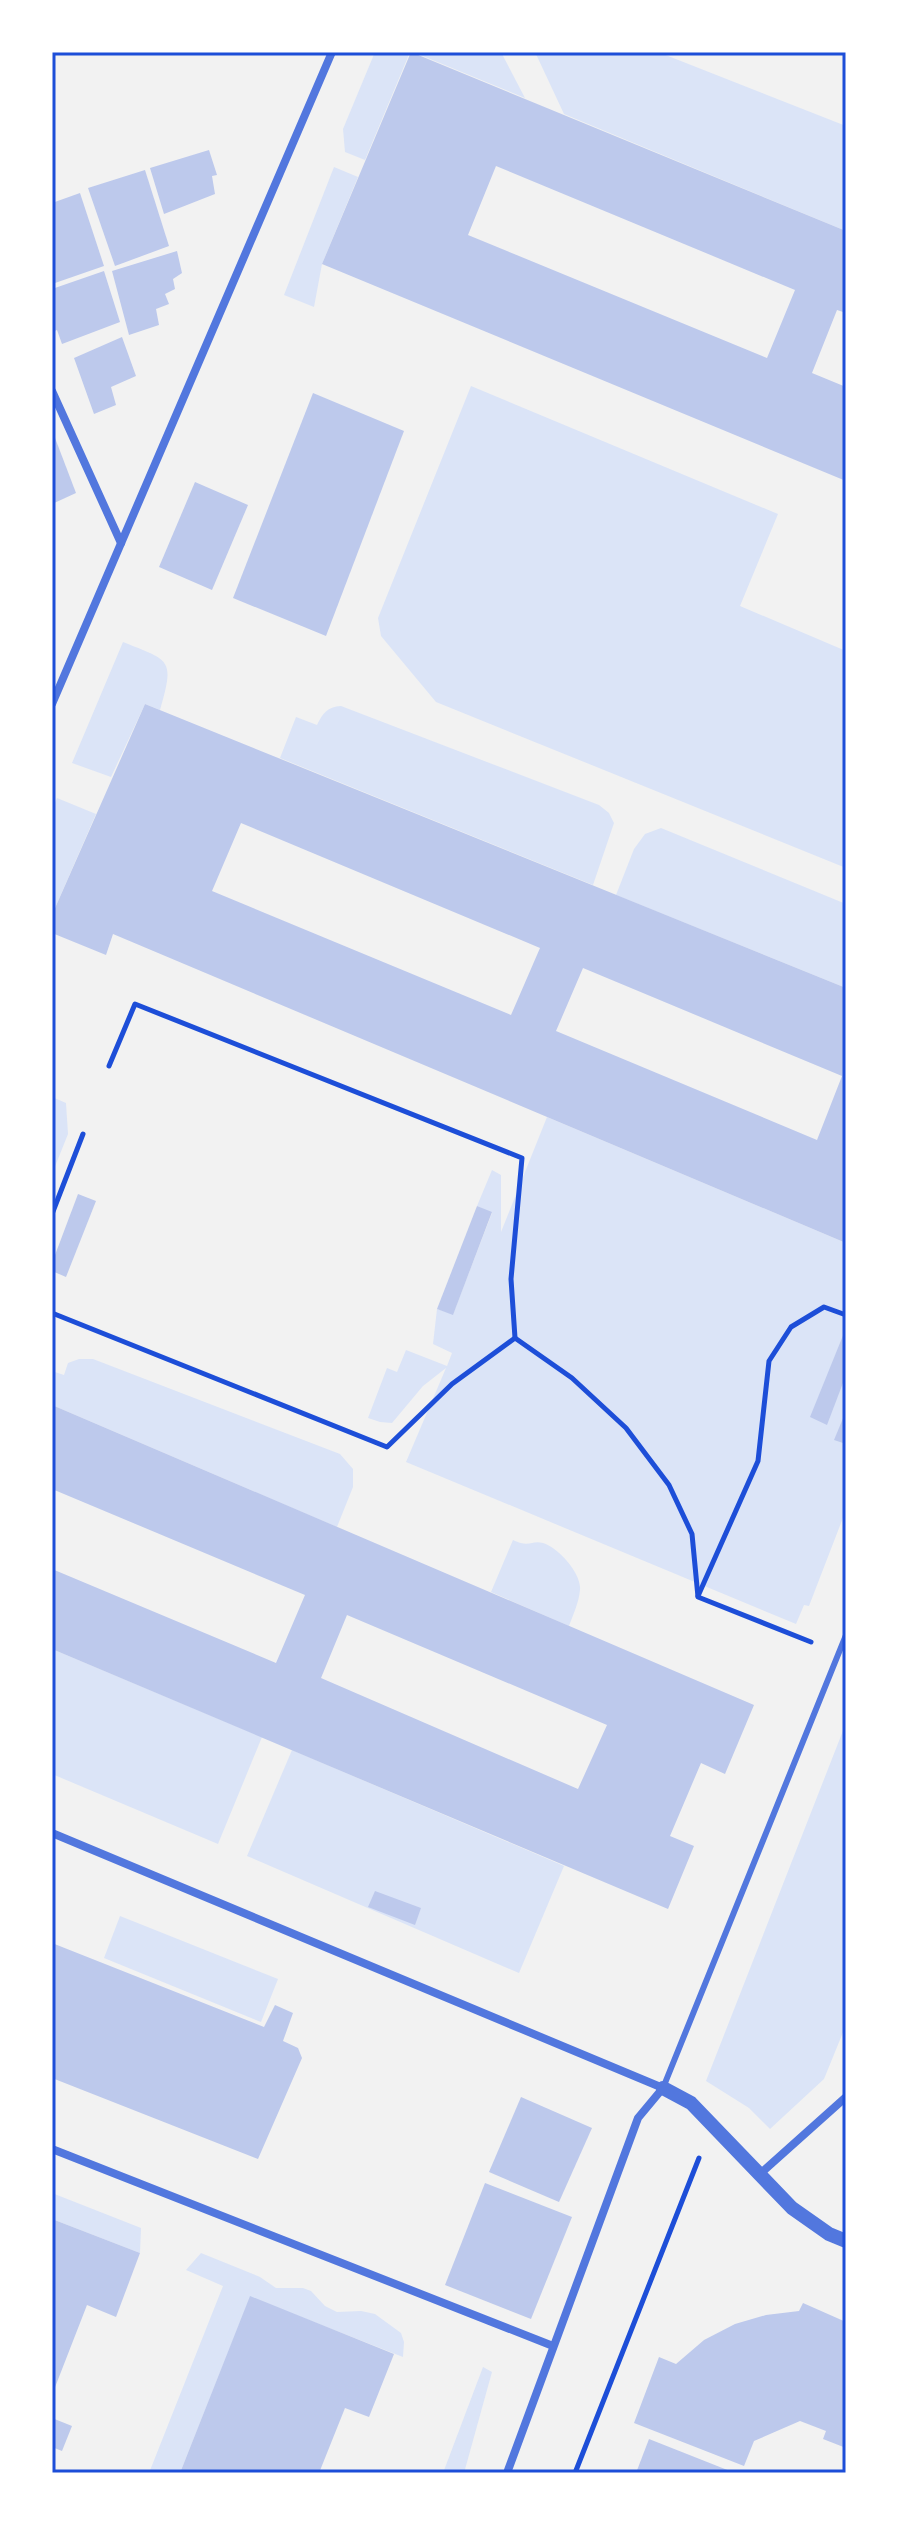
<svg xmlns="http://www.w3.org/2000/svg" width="898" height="2525" viewBox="0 0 898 2525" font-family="'DM Sans',sans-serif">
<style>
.green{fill:#dbe4f7}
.building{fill:#bdc9ec;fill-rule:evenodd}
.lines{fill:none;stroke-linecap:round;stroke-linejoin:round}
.path{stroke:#1d4ed8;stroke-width:5}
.service{stroke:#5277de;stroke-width:6}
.minor{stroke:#5277de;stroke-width:8}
.tertiary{stroke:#5277de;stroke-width:14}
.neatline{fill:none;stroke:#1d4ed8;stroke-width:3}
</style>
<rect width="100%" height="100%" fill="#f2f2f2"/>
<g class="green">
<path d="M375,52H410L365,160L345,152L343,129Z"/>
<path d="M413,52H501L525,98Z"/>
<path d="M535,52H658L846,126V231L564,114Z"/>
<path d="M334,167L358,177L322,264L314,307L284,295Z"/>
<path d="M471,386L778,514L740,606L846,651V868L436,702L381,636L378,618Z"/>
<path d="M123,642C170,661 175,658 160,710L145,704L111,777L72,763Z"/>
<path d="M341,706L599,805L609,813L614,823L593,885L280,758L296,717L317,725C323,713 327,707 341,706Z"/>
<path d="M57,798L96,814L52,915V810Z"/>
<path d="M661,828L846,904V988L616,895L634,849L645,834Z"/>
<path d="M52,1097L66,1103L68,1134L52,1174Z"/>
<path d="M547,1117L846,1243V1510L809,1606L804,1605L796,1624L406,1462L446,1368L423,1386L392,1423L380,1422L368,1418L387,1368L397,1372L406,1350L447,1366L452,1353L433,1344L437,1309L453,1314L492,1213L477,1206L492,1170L501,1175V1232Z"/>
<path d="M79,1359H93L340,1454L353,1469V1487L337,1527L52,1405V1371L64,1375L68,1363Z"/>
<path d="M513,1540C530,1548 531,1540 543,1543C558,1547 582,1574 580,1590C579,1602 573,1615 569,1626L491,1592Z"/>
<path d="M52,1649L262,1737L218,1844L52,1774Z"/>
<path d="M846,1723V2025L824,2079L770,2129L749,2108L706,2081Z"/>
<path d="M292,1750L564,1866L519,1973L247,1856Z"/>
<path d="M120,1916L278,1979L261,2022L104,1958Z"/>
<path d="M52,2193L141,2228L140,2253L52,2219Z"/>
<path d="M201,2253L260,2277L276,2288H303L311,2291L325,2306L337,2312L361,2311L375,2314L401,2333L404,2342L403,2357L250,2297L180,2473H149L223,2286L186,2270Z"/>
<path d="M483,2367L492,2372L464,2473H443Z"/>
</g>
<g class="building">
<path d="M411,52L846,231V313L837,310L812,373L846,387V481L322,264ZM496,166L795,290L767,358L468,235Z"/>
<path d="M209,150L217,175L212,176L215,194L164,214L150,168Z"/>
<path d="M145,170L169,246L115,266L88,188Z"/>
<path d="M80,193L104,266L55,283L52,271V203Z"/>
<path d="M177,251L182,273L173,279L175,289L165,294L169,304L156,309L159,325L129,335L112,271Z"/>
<path d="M104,271L120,322L62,344L57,330L52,332V289Z"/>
<path d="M122,337L136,376L111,387L116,405L94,414L74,358Z"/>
<path d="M313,393L404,431L326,636L233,598Z"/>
<path d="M52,430L76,493L52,504Z"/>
<path d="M195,482L248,505L212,590L159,567Z"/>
<path d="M145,704L846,988V1243L113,934L106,955L52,933V915ZM241,823L540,948L511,1015L212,891ZM583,968L842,1076L817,1140L556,1031Z"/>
<path d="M78,1194L96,1201L66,1277L52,1271V1263Z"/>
<path d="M477,1206L492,1212L453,1315L437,1309Z"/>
<path d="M844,1333L846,1334V1375L827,1425L810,1417Z"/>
<path d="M52,1405L754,1705L725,1774L701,1763L670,1836L694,1846L668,1909L52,1649V1569L276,1663L305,1595L52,1489ZM347,1615L607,1725L578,1789L321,1678Z"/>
<path d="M846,1411V1444L834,1440Z"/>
<path d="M375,1891L421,1908L415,1925L368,1907Z"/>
<path d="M52,1943L264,2027L275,2005L293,2013L283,2041L298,2048L302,2058L258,2159L52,2078Z"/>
<path d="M521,2097L592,2128L559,2202L489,2172Z"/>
<path d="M485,2183L572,2217L531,2319L445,2285Z"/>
<path d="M52,2219L140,2253L116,2317L87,2305L52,2395Z"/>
<path d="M250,2296L394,2354L369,2417L345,2408L319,2473H180Z"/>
<path d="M803,2303L846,2322V2448L823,2439L826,2431L800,2421L754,2441L744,2466L634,2423L659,2357L676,2364L704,2340L735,2324L766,2315L799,2311Z"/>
<path d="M52,2418L72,2426L62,2451L52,2447Z"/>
<path d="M649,2439L735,2473H636Z"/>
</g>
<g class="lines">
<g class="path">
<path d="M109,1066L135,1004L522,1158L511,1279L515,1338"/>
<path d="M52,1214L83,1134"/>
<path d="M52,1313L387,1447L452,1384L515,1338L572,1378L626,1428L669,1485L692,1534L698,1597L811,1642"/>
<path d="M698,1596L758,1461L769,1361L791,1327L824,1307L846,1315"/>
<path d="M575,2473L699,2158"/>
</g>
<path class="service" d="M663,2088L846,1635"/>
<g class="minor">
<path d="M52,391L121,543"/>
<path d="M52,704L332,52"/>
<path d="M52,1833L663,2088L638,2118L507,2473"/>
<path d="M52,2149L553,2346"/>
<path d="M761,2173L846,2097"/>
</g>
<path class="tertiary" d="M663,2088L691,2103L792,2208L829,2234L846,2241"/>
</g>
<rect width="898" height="2525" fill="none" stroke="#ffffff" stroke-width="108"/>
<rect x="54" y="54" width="790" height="2417" class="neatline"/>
</svg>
